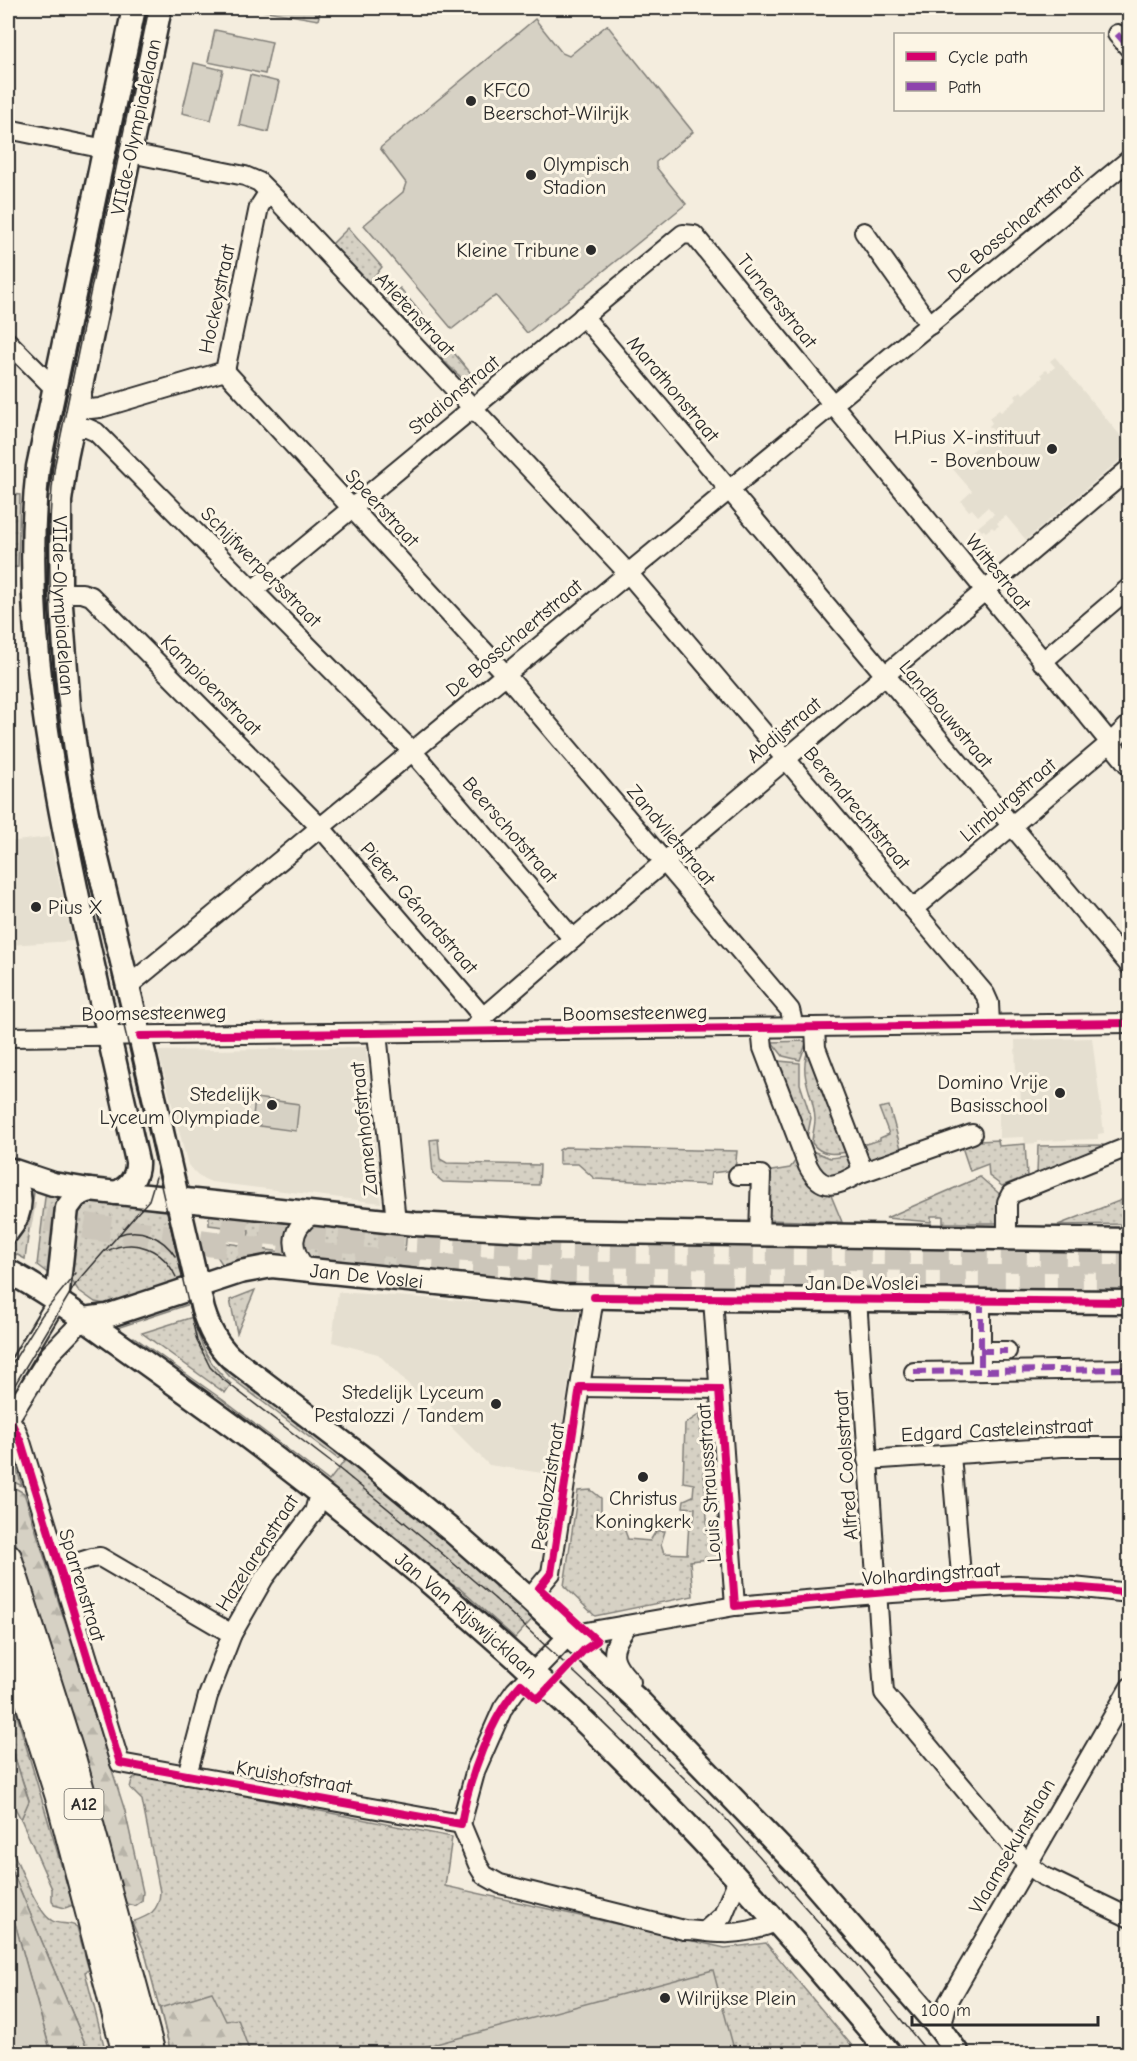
<svg xmlns="http://www.w3.org/2000/svg" width="1137" height="2061" viewBox="0 0 1137 2061" font-family="'Comic Neue',sans-serif">
<style>
.built{fill:#e5dfd0}
.grass{fill:url(#grass-dots);stroke:#807e78;stroke-width:1.5}
.forest{fill:url(#forest-firs);stroke:#807e78;stroke-width:1.5}
.garden{fill:#d6d1c4;stroke:#807e78;stroke-width:1.5}
.lines{fill:none;stroke-linecap:round;stroke-linejoin:round}
.highway-tunnel{stroke:#ccc6ba;stroke-width:26;stroke-dasharray:26 13;stroke-linecap:butt}
.minor-casing{stroke:#2b2b2b;stroke-width:22}
.major-casing{stroke:#2b2b2b;stroke-width:27}
.highway-casing{stroke:#2b2b2b;stroke-width:30}
.minor{stroke:#fcf5e5;stroke-width:18}
.major{stroke:#fcf5e5;stroke-width:22}
.highway{stroke:#fcf5e5;stroke-width:26}
.tram{stroke:#2b2b2b;stroke-width:1.5}
.quiet{stroke:#8e44ad;stroke-width:6;stroke-dasharray:12 6;stroke-linecap:butt}
.cycleway-casing{stroke:#fcf5e5;stroke-width:11}
.cycleway{stroke:#d6006c;stroke-width:8}
.poi-dot{fill:#2b2b2b;stroke:#fcf5e5;stroke-width:2}
.labels{text-anchor:middle;dominant-baseline:central;stroke-width:6;stroke-linejoin:round;paint-order:stroke}
.shield{fill:#fcf5e5;stroke:#6a6863;stroke-width:1.5}
.shield-label{font-size:18px;font-weight:bold;fill:#2b2b2b}
.poi-label{font-size:20px;fill:#2b2b2b;stroke:#fcf5e5;text-anchor:end}
.street-label{font-size:20px;fill:#2b2b2b;stroke:#fcf5e5}
</style>
<defs>
<pattern id="grass-dots" width="8" height="8" patternUnits="userSpaceOnUse" patternTransform="scale(1.5)"><rect width="8" height="8" fill="#d6d1c4"/><path d="M2 2h.1M6 6h.1" fill="none" stroke="#b8b4a9" stroke-width="1.8" stroke-linecap="round"/></pattern>
<pattern id="forest-firs" width="22" height="20" patternUnits="userSpaceOnUse" patternTransform="scale(1.5)"><rect width="22" height="20" fill="#d6d1c4"/><path d="M5 1l3.5 6h-7zM16 11l3.5 6h-7z" fill="#b8b4a9"/></pattern>
</defs>
<rect width="100%" height="100%" fill="#f4edde"/>
<filter id="ink" filterUnits="userSpaceOnUse"><feTurbulence type="fractalNoise" baseFrequency=".0167" numOctaves="2"/><feDisplacementMap in="SourceGraphic" scale="12" xChannelSelector="R" yChannelSelector="G"/><feConvolveMatrix kernelMatrix="1 2 1 2 8 2 1 2 1" color-interpolation-filters="sRGB"/></filter>
<g filter="url(#ink)">
<g class="built">
<path d="M1055,357L1129,446V452L1026,540L1006,516L997,523L999,526L994,529L992,527L986,532L984,530L982,531L978,527L994,514L988,507L978,516L972,509L969,511L961,501L972,491L952,468L995,432L989,426L992,423L989,418L999,410L1001,412L1017,399L1015,396L1021,391L1023,394L1043,377L1041,374L1046,370L1049,372L1055,367L1050,361Z"/>
<path d="M49,837L73,941L8,945V842Z"/>
<path d="M1092,1038L1104,1133L1098,1134V1139L1038,1141V1143L1025,1144L1024,1137L999,1138V1108L1021,1107L1020,1076H1016L1015,1040Z"/>
<path d="M366,1047L381,1203L211,1182L200,1177L188,1165L158,1051Z"/>
<path d="M338,1292L579,1309L555,1475L489,1465L378,1354L332,1342Z"/>
</g>
<g class="grass">
<path d="M249,8H321L318,20Z"/>
<path d="M348,228L382,267L369,282L332,244Z"/>
<path d="M400,288L428,322L417,332L384,300Z"/>
<path d="M440,336L479,383L471,387L429,347Z"/>
<path d="M8,493L20,495L18,567L8,568Z"/>
<path d="M807,1041L800,1060L783,1056L772,1042Z"/>
<path d="M808,1050L852,1151C836,1154 822,1157 812,1143C812,1135 815,1127 815,1119C814,1093 798,1078 808,1050Z"/>
<path d="M773,1054L779,1061L800,1063V1084L811,1118L807,1138Z"/>
<path d="M889,1106L902,1152L868,1161L863,1154L865,1152L862,1145L880,1140V1138L889,1134L879,1108Z"/>
<path d="M438,1139L440,1159L447,1163L540,1165L539,1185L443,1182L433,1174L430,1140Z"/>
<path d="M998,1140L999,1146L1025,1144L1027,1176L1002,1186L989,1176L988,1164L970,1171L962,1147L979,1141Z"/>
<path d="M1103,1145L1105,1149L1037,1174L1038,1146Z"/>
<path d="M565,1147L737,1151L735,1170L711,1173L710,1185L595,1179L578,1164H559V1150Z"/>
<path d="M810,1150L830,1158L855,1155L853,1171L825,1180Z"/>
<path d="M797,1159L830,1193L842,1222L765,1220L766,1172L790,1168Z"/>
<path d="M980,1177L1003,1197L1000,1223H943V1216H931V1222L886,1218Z"/>
<path d="M24,1181L35,1185L25,1259L8,1250V1244C31,1232 35,1203 24,1181Z"/>
<path d="M46,1189L59,1192L49,1274L37,1265Z"/>
<path d="M1129,1197V1224L1058,1225Z"/>
<path d="M90,1200L164,1207L170,1212L184,1276L179,1282L110,1305L95,1302L78,1290L70,1278L76,1216L84,1203Z"/>
<path d="M209,1210L299,1219L290,1233L262,1230L260,1249L283,1252L285,1242L287,1243L293,1259L226,1270L215,1253L211,1241L247,1246L249,1230L209,1225Z"/>
<path d="M312,1223L407,1229L403,1274L316,1265L304,1256L303,1232Z"/>
<path d="M255,1290L237,1333L230,1300Z"/>
<path d="M193,1294L196,1302L111,1330L104,1324Z"/>
<path d="M193,1317C200,1345 209,1365 231,1384L225,1393L142,1333Z"/>
<path d="M134,1337L223,1400L329,1481L349,1455L536,1615L515,1638L459,1588L431,1574L124,1340Z"/>
<path d="M206,1343L344,1452L338,1459L230,1377L212,1356Z"/>
<path d="M700,1414L708,1533L718,1534L720,1558L690,1561L693,1596L595,1616L564,1586L578,1491L591,1490L601,1498V1522L622,1523L628,1539L650,1541L656,1531H665L661,1544L664,1553L687,1554L689,1523L694,1520L695,1508L683,1507L684,1500L693,1496L694,1484L683,1482L685,1424Z"/>
<path d="M8,1444L10,1447L22,1486L8,1479Z"/>
<path d="M8,1685L73,1905L65,1908L54,1905L52,1900V1889L21,1819L29,1800L8,1737Z"/>
<path d="M139,1775L452,1837L445,1886L725,1948L766,1943L858,2053H171L145,1953L132,1922C149,1916 159,1912 160,1892L142,1800L130,1788L132,1780Z"/>
<path d="M8,1841C16,1858 37,1912 51,1920C59,1926 69,1921 77,1927L89,1970L85,1972L106,2053H89L8,1861Z"/>
</g>
<g class="forest">
<path d="M8,1484L24,1493L125,1811L143,1892L142,1901L135,1906L127,1904L125,1901L78,1738L8,1518Z"/>
<path d="M8,1737L29,1801L21,1819L8,1795Z"/>
<path d="M8,1861L89,2053H51L12,1913H8Z"/>
<path d="M212,1992L226,2021L238,2019L250,2053H171L160,2008Z"/>
</g>
<g class="garden">
<path d="M535,19L562,53L569,56L607,25L693,132L656,162V167L686,204L527,333L496,296L490,299L452,329L364,225L403,192L406,183L380,148Z"/>
<path d="M215,30L272,42L265,74L208,62Z"/>
<path d="M194,63L223,70L211,120L182,113Z"/>
<path d="M250,75L279,82L268,132L239,125Z"/>
<path d="M255,1098L299,1104L296,1131L252,1125Z"/>
<path d="M8,1898L51,2053H8Z"/>
<path d="M713,1970L735,2053H402Z"/>
</g>
<g class="lines">
<g class="highway-tunnel">
<path d="M8,1211L92,1227L250,1249L408,1265L561,1274L754,1278H1130"/>
<path d="M222,1227L411,1246L560,1254L1130,1260"/>
</g>
<g class="minor-casing">
<g id="minor">
<path d="M1117,34L1130,49"/>
<path d="M8,129L105,149"/>
<path d="M130,153L245,176L259,182L278,201L628,573L985,994L989,1003L990,1024"/>
<path d="M864,232L930,325"/>
<path d="M583,316L1130,966"/>
<path d="M8,342L55,389"/>
<path d="M225,371L506,675L790,1010L794,1027"/>
<path d="M78,402L90,409L100,408L225,371L259,207L268,193"/>
<path d="M72,428H87L96,432L412,751L573,939"/>
<path d="M253,590L683,234L694,235L1130,767"/>
<path d="M60,593H82L91,596L321,828L483,1017"/>
<path d="M1042,662L1130,587"/>
<path d="M913,909L1110,743L1130,724"/>
<path d="M127,987L1130,159"/>
<path d="M761,1028L763,1048L808,1166C821,1191 835,1188 858,1174L861,1166L816,1048L815,1027"/>
<path d="M471,1031L483,1017L573,939L1130,468"/>
<path d="M377,1032L396,1222"/>
<path d="M8,1037L1130,1023"/>
<path d="M858,1174L972,1134"/>
<path d="M738,1175H761L759,1234"/>
<path d="M1007,1238V1202L1011,1194L1130,1146"/>
<path d="M307,1270C290,1250 289,1231 311,1215"/>
<path d="M713,1299L735,1606"/>
<path d="M857,1299L884,1693L1027,1864L1043,1876L1130,1918"/>
<path d="M981,1300V1371"/>
<path d="M980,1351H1007"/>
<path d="M914,1372L1130,1369"/>
<path d="M8,1383L57,1301"/>
<path d="M580,1387L719,1389"/>
<path d="M9,1419L16,1429L21,1442L120,1763L461,1824"/>
<path d="M8,1421L50,1354L84,1319"/>
<path d="M951,1455L962,1587"/>
<path d="M867,1460L1062,1447H1130"/>
<path d="M60,1568L92,1558L100,1557L232,1634"/>
<path d="M529,1599L551,1573L594,1297"/>
<path d="M628,1625C609,1650 609,1659 631,1682"/>
<path d="M187,1775L208,1696L232,1634L264,1578L314,1512L320,1491"/>
<path d="M461,1824L476,1769L503,1708L515,1691L569,1635L735,1606L877,1594L1017,1585L1073,1587L1130,1593"/>
<path d="M461,1824L479,1867L484,1875L500,1884L684,1930C698,1930 709,1933 722,1933C740,1934 761,1929 777,1921"/>
<path d="M706,1930L723,1915L738,1879"/>
<path d="M941,2030L947,2004L1130,1687"/>
</g>
</g>
<g class="major-casing">
<g id="major">
<path id="s1" d="M160,8L66,458L60,501V593L69,707L79,775L93,842L140,1036L203,1310C209,1329 216,1343 230,1357L358,1454L452,1531L529,1599L641,1703L802,1870L941,2030L958,2054"/>
<path d="M8,1169L53,1184L89,1190L415,1224L543,1231L1130,1240"/>
<path d="M8,1172C24,1191 23,1213 8,1231"/>
<path d="M116,1193C130,1187 138,1176 137,1161C119,1081 101,1001 83,921C51,773 21,619 38,467L134,8"/>
<path id="s2" d="M8,1271C45,1291 79,1315 112,1339C153,1368 193,1397 233,1426C330,1499 424,1575 514,1656C650,1778 773,1913 890,2054"/>
<path d="M57,1301L67,1208L76,1196L89,1190"/>
<path id="s3" d="M84,1319L107,1316L240,1272L272,1266L563,1296L713,1299L1130,1302"/>
</g>
</g>
<g class="highway-casing">
<g id="highway">
<path d="M8,1557L73,1761L152,2054"/>
<path d="M8,1636L59,1797L126,2054"/>
</g>
</g>
<use href="#minor" class="minor"/>
<use href="#major" class="major"/>
<use href="#highway" class="highway"/>
<g class="tram">
<path d="M149,8L55,464C49,502 49,539 50,578C51,655 60,730 73,806L197,1341L210,1367L221,1378L337,1467L426,1540L494,1598L602,1698L726,1819L856,1964L929,2054"/>
<path d="M118,1235C139,1226 163,1237 175,1256"/>
<path d="M107,1251C135,1237 163,1249 176,1277"/>
<path d="M8,1370L42,1315L76,1273"/>
<path d="M8,1396L75,1285L149,1200L156,1177"/>
</g>
<g class="quiet">
<path d="M1117,34L1130,49"/>
<path d="M981,1300V1371"/>
<path d="M980,1351H1007"/>
<path d="M914,1372L1130,1369"/>
</g>
<g class="cycleway-casing">
<g id="cycleway">
<path d="M140,1036L1130,1023"/>
<path d="M594,1297L1130,1302"/>
<path d="M8,1431L12,1424L21,1442L120,1763L461,1824C469,1779 490,1717 521,1684L538,1699L584,1650L597,1641L539,1588L551,1573L580,1387L719,1389L735,1606C865,1595 1000,1575 1130,1593"/>
</g>
</g>
<use href="#cycleway" class="cycleway"/>
</g>
</g>
<g class="poi-dot">
<circle cx="471" cy="101" r="6"/>
<circle cx="531" cy="175" r="6"/>
<circle cx="591" cy="250" r="6"/>
<circle cx="1052" cy="449" r="6"/>
<circle cx="36" cy="907" r="6"/>
<circle cx="1060" cy="1093" r="6"/>
<circle cx="272" cy="1105" r="6"/>
<circle cx="496" cy="1404" r="6"/>
<circle cx="643" cy="1477" r="6"/>
<circle cx="665" cy="1998" r="6"/>
</g>
<g class="labels">
<rect class="shield" x="64.5" y="1789" width="39" height="30" rx="4.5"/>
<g class="shield-label">
<text x="84" y="1804">A12</text>
</g>
<g class="poi-label">
<text x="483" y="90" text-anchor="start">KFCO<tspan x="483" dy="23">Beerschot-Wilrijk</tspan></text>
<text x="543" y="164" text-anchor="start">Olympisch<tspan x="543" dy="23">Stadion</tspan></text>
<text x="579" y="250">Kleine Tribune</text>
<text x="1040" y="437">H.Pius X-instituut<tspan x="1040" dy="23">- Bovenbouw</tspan></text>
<text x="48" y="907" text-anchor="start">Pius X</text>
<text x="1048" y="1082">Domino Vrije<tspan x="1048" dy="23">Basisschool</tspan></text>
<text x="260" y="1094">Stedelijk<tspan x="260" dy="23">Lyceum Olympiade</tspan></text>
<text x="484" y="1392">Stedelijk Lyceum<tspan x="484" dy="23">Pestalozzi / Tandem</tspan></text>
<text x="643" y="1498" text-anchor="middle">Christus<tspan x="643" dy="23">Koningkerk</tspan></text>
<text x="677" y="1998" text-anchor="start">Wilrijkse Plein</text>
</g>
<g class="street-label">
<text transform="translate(136 127) rotate(-78)">VIIde-Olympiadelaan</text>
<text transform="translate(1016 224) rotate(-40)">De Bosschaertstraat</text>
<text transform="translate(217 299) rotate(-78)">Hockeystraat</text>
<text transform="translate(777 301) rotate(51)">Turnersstraat</text>
<text transform="translate(415 314) rotate(47)">Atletenstraat</text>
<text transform="translate(673 389) rotate(50)">Marathonstraat</text>
<text transform="translate(454 395) rotate(-40)">Stadionstraat</text>
<text transform="translate(382 508) rotate(47)">Speerstraat</text>
<text transform="translate(261 567) rotate(45)">Schijfwerpersstraat</text>
<text transform="translate(998 572) rotate(51)">Wittestraat</text>
<text stroke="none"><textPath href="#s1" startOffset="608">VIIde-Olympiadelaan</textPath></text>
<text transform="translate(514 638) rotate(-40)">De Bosschaertstraat</text>
<text transform="translate(211 685) rotate(45)">Kampioenstraat</text>
<text transform="translate(946 714) rotate(50)">Landbouwstraat</text>
<text transform="translate(784 730) rotate(-40)">Abdijstraat</text>
<text transform="translate(1008 800) rotate(-40)">Limburgstraat</text>
<text transform="translate(857 808) rotate(50)">Berendrechtstraat</text>
<text transform="translate(510 830) rotate(49)">Beerschotstraat</text>
<text transform="translate(671 835) rotate(50)">Zandvlietstraat</text>
<text transform="translate(419 908) rotate(49)">Pieter Génardstraat</text>
<text transform="translate(154 1013) rotate(-1)">Boomsesteenweg</text>
<text transform="translate(635 1013) rotate(-1)">Boomsesteenweg</text>
<text transform="translate(364 1129) rotate(-96)">Zamenhofstraat</text>
<text stroke="none"><textPath href="#s3" startOffset="291">Jan De Voslei</textPath></text>
<text x="862" y="1283">Jan De Voslei</text>
<text transform="translate(997 1430) rotate(-3)">Edgard Casteleinstraat</text>
<text transform="translate(846 1465) rotate(-94)">Alfred Coolsstraat</text>
<text transform="translate(709 1483) rotate(-94)">Louis Straussstraat</text>
<text transform="translate(548 1487) rotate(-81)">Pestalozzistraat</text>
<text transform="translate(257 1553) rotate(-57)">Hazelarenstraat</text>
<text transform="translate(931 1574) rotate(-4)">Volhardingstraat</text>
<text transform="translate(82 1585) rotate(73)">Sparrenstraat</text>
<text stroke="none"><textPath href="#s2" startOffset="574">Jan Van Rijswijcklaan</textPath></text>
<text transform="translate(294 1777) rotate(10)">Kruishofstraat</text>
<text transform="translate(1012 1846) rotate(-60)">Vlaamsekunstlaan</text>
</g>
</g>
<rect width="1137" height="2061" fill="none" stroke="#fcf5e5" stroke-width="30"/>
<rect x="15" y="15" width="1107" height="2031" fill="none" stroke="#2b2b2b" stroke-width="2" filter="url(#ink)"/>
<rect x="894" y="33" width="210" height="78" fill="#fcf5e5" stroke="#a8a49b" stroke-width="1.5"/>
<rect x="906" y="52" width="30" height="9" fill="#d6006c" stroke="#a8a49b" stroke-width="1.5"/>
<text x="948" y="63" font-size="18" fill="#2b2b2b">Cycle path</text>
<rect x="906" y="82" width="30" height="9" fill="#8e44ad" stroke="#a8a49b" stroke-width="1.5"/>
<text x="948" y="93" font-size="18" fill="#2b2b2b">Path</text>
<path d="M912 2016v9h186v-9" fill="none" stroke="#2b2b2b" stroke-width="3"/>
<text x="921" y="2016" font-size="18" fill="#2b2b2b" stroke="#fcf5e5" stroke-width="4.5" paint-order="stroke">100 m</text>
</svg>
